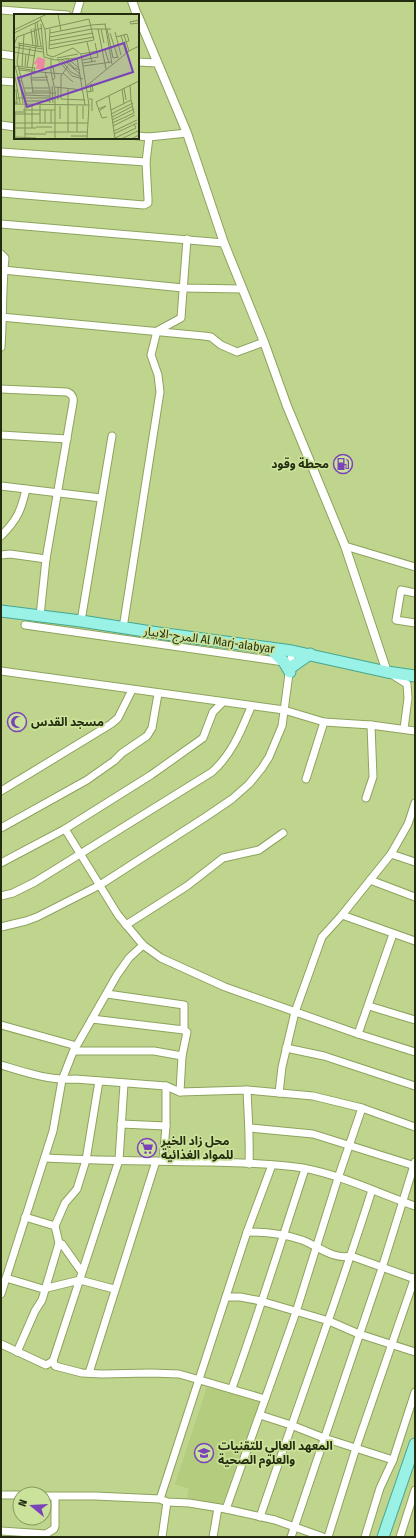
<svg xmlns="http://www.w3.org/2000/svg" width="416" height="1538" viewBox="0 0 416 1538" font-family="'Fira Sans Condensed','Noto Sans Arabic',sans-serif">
<style>
.built{fill:#b4cc7d}
.lines{fill:none;stroke-linecap:round;stroke-linejoin:round}
.minor-casing{stroke:#8ea35d;stroke-width:9}
.tertiary-casing{stroke:#8ea35d;stroke-width:10}
.primary-casing{stroke:#45a790;stroke-width:13}
.minor{stroke:#fff;stroke-width:7}
.tertiary{stroke:#fff;stroke-width:8}
.primary{stroke:#9af2e6;stroke-width:11}
.labels{text-anchor:middle;dominant-baseline:central;stroke-width:3.5;stroke-linejoin:round;paint-order:stroke}
.poi-label{font-size:12px;font-weight:bold;fill:#242c0f;stroke:#cbe29a;text-anchor:start}
.street-label{font-size:12px;fill:#242c0f;stroke:#cbe29a}
.inset-road{fill:none;stroke:#81915b;stroke-width:1}
.view{fill:#7b43b9;fill-opacity:0.15;stroke:#7b43b9;stroke-width:2}
.inset-edge{fill:none;stroke:#242c0f;stroke-width:2}
</style>
<rect width="100%" height="100%" fill="#bfd58d"/>
<path class="built" d="M207,1387L263,1401L253,1421L248,1437L222,1505L187,1498L189,1489L175,1484Z"/>
<g class="lines">
<g class="minor-casing">
<g id="minor">
<path d="M1,10L67,15"/>
<path d="M76,15L80,1"/>
<path d="M1,54L15,56"/>
<path d="M138,62L157,63"/>
<path d="M1,81L15,82"/>
<path d="M1,125L15,127"/>
<path d="M138,136L149,137L187,133"/>
<path d="M1,152L146,162"/>
<path d="M1,193L144,205L148,203V199L146,162L149,137"/>
<path d="M1,224L224,243"/>
<path d="M1,254L5,258C2,287 3,317 1,347"/>
<path d="M3,270L183,288L242,289"/>
<path d="M1,317L204,336L211,337L221,345L237,352L264,342"/>
<path d="M1,389L67,392C72,394 74,397 73,403L46,559L40,616"/>
<path d="M1,435L67,439"/>
<path d="M1,486L101,498"/>
<path d="M1,536C17,520 21,511 26,489"/>
<path d="M345,546L415,567"/>
<path d="M1,555L10,554L46,559"/>
<path d="M415,593L401,590L396,620L415,623"/>
<path d="M81,621L112,436"/>
<path d="M25,625L284,662"/>
<path d="M123,628L160,392L158,375L151,355L157,331L181,318L187,239"/>
<path d="M1,671L284,710L324,722L371,725L415,731"/>
<path d="M391,674L407,684L408,698L404,729"/>
<path d="M306,779L324,722"/>
<path d="M1,791L111,724L118,718L132,690"/>
<path d="M366,798L373,777L371,725"/>
<path d="M1,828L87,780L114,761L122,753L147,736L152,728L158,694"/>
<path d="M65,829L118,915L143,945L161,958L225,987L358,1034L415,1052"/>
<path d="M391,854L415,862"/>
<path d="M1,863L65,829L151,775L203,738L213,712L222,703"/>
<path d="M370,880L415,897"/>
<path d="M1,896L13,893L35,882L212,772C232,754 241,731 251,707"/>
<path d="M342,915L415,941"/>
<path d="M126,925L187,886L223,858L259,850L283,833"/>
<path d="M1,927L26,921L37,917L100,885L207,816L232,799L249,784L262,768L269,757L282,726L292,651"/>
<path d="M107,994L184,1005V1030L187,1032L182,1056"/>
<path d="M369,1006L415,1020"/>
<path d="M92,1019L184,1030"/>
<path d="M1,1025L73,1045L75,1051H154L182,1056L180,1092"/>
<path d="M358,1034L393,934"/>
<path d="M286,1048L324,1056L415,1086"/>
<path d="M1,1065C24,1072 50,1081 75,1079L166,1086L180,1092L247,1090L313,1096L362,1108L415,1127"/>
<path d="M247,1090C248,1115 250,1139 249,1164"/>
<path d="M279,1093L282,1067L295,1012L322,937L342,915L391,854L408,824L415,803"/>
<path d="M121,1124L166,1126"/>
<path d="M250,1128L313,1134L415,1166"/>
<path d="M45,1158C101,1161 156,1161 212,1162C242,1163 273,1163 303,1168C341,1175 378,1193 415,1206"/>
<path d="M163,1161L166,1126V1086"/>
<path d="M25,1217L55,1226L59,1243L62,1244L81,1271"/>
<path d="M55,1226L65,1203L77,1189L86,1160L99,1081"/>
<path d="M247,1232C266,1232 284,1234 302,1240C318,1246 333,1260 351,1256L415,1279"/>
<path d="M6,1278L43,1289L80,1280L114,1289"/>
<path d="M1,1294L53,1131L62,1080L73,1052L117,975L129,958L143,945"/>
<path d="M226,1297H240L261,1301L329,1321L359,1334L415,1352"/>
<path d="M1,1344L46,1365L53,1361L55,1366L82,1373L102,1374L151,1373L179,1374L265,1399"/>
<path d="M17,1352L35,1311L42,1300L59,1243"/>
<path d="M53,1361L119,1160L124,1084"/>
<path d="M89,1373L156,1161"/>
<path d="M232,1388C258,1316 281,1242 305,1169"/>
<path d="M260,1415L291,1425L324,1438L393,1460"/>
<path d="M1,1495H20"/>
<path d="M44,1496H95L160,1499L167,1502L189,1503L226,1509L275,1520L323,1537"/>
<path d="M160,1499L247,1232L272,1165"/>
<path d="M226,1509L296,1312L338,1178L362,1108"/>
<path d="M260,1517C297,1408 337,1300 372,1190"/>
<path d="M1,1531L46,1534L54,1529L55,1526V1497"/>
<path d="M162,1537L167,1502"/>
<path d="M213,1537L218,1508"/>
<path d="M291,1537L382,1268L415,1162"/>
<path d="M328,1537L356,1448L415,1277"/>
<path d="M365,1537L380,1488L393,1460L415,1392"/>
<path d="M400,1537L415,1490"/>
</g>
</g>
<g class="tertiary-casing">
<g id="tertiary">
<path d="M132,1L137,15"/>
<path d="M138,16L187,133L224,243L264,342L287,406L345,546L387,672"/>
</g>
</g>
<g class="primary-casing">
<g id="primary">
<path d="M1,611L81,621L158,633L292,651L387,672L415,676"/>
<path d="M270,648L284,662L290,672"/>
<path d="M290,668L310,654"/>
<path d="M383,1537L415,1444"/>
</g>
</g>
<use href="#minor" class="minor"/>
<use href="#tertiary" class="tertiary"/>
<use href="#primary" class="primary"/>
</g>
<defs>
<g id="fuel-ring" transform="scale(1)"><circle r="9.5" fill="#cbe29a" stroke="#7b43b9" stroke-width="1.5"/><path d="M-5.5-6h7V0h2V4h1.3V-2.5L3-4.5l.8-.8L6-3V5H2.5V1h-1V6h-7ZM-4.2-4.7v3.2H.2V-4.7Z" fill="#7b43b9"/></g>
<g id="mosque-ring" transform="scale(1)"><circle r="9.5" fill="#cbe29a" stroke="#7b43b9" stroke-width="1.5"/><path d="M3.5-4.9A6 6 0 1 0 3.5 4.9A5 5 0 1 1 3.5-4.9Z" fill="#7b43b9"/></g>
<g id="supermarket-ring" transform="scale(1)"><circle r="9.5" fill="#cbe29a" stroke="#7b43b9" stroke-width="1.5"/><path d="M-6-5.5h2.5l.6 2H6L4.5 2H-2.5L-4.4-4H-6ZM-1.5 3.2a1.3 1.3 0 1 0 .1 0ZM3 3.2a1.3 1.3 0 1 0 .1 0Z" fill="#7b43b9"/></g>
<g id="school-ring" transform="scale(1)"><circle r="9.5" fill="#cbe29a" stroke="#7b43b9" stroke-width="1.5"/><path d="M0-5L7-2L0 1L-7-2ZM-4 1L0 2.5L4 1V4Q0 6-4 4Z" fill="#7b43b9"/></g>
</defs>
<g fill-rule="evenodd">
<use href="#fuel-ring" x="343" y="464"/>
<use href="#mosque-ring" x="17" y="722"/>
<use href="#supermarket-ring" x="147" y="1148"/>
<use href="#school-ring" x="204" y="1453"/>
</g>
<g class="labels">
<g class="poi-label">
<text x="329" y="464" text-anchor="end">محطة وقود</text>
<text x="31" y="722">مسجد القدس</text>
<text x="161" y="1141">محل زاد الخير<tspan x="161" dy="14">للمواد الغذائية</tspan></text>
<text x="218" y="1446">المعهد العالي للتقنيات<tspan x="218" dy="14">والعلوم الصحية</tspan></text>
</g>
<g class="street-label">
<text transform="translate(209 640) rotate(8)">المرج-الابيار Al Marj-alabyar</text>
</g>
</g>
<g transform="translate(14 14)">
<rect width="125" height="125" fill="#bfd58d"/>
<path d="M24,43L31,45L30,55H22L23,49L19,51Z" fill="#ee87a4"/>
<path class="inset-road" d="M44,0L47,17M26,3L31,16L33,41L39,43L59,34L67,40L75,91L73,125M125,6L116,8L117,10L125,9M23,8L27,32M21,9L24,32M27,10L30,43L41,46L63,44L71,91M91,10L98,50M77,11L92,10M20,14L22,31M17,15L19,31M31,15L75,5L80,26L35,35L36,15M84,15L92,55M87,15L90,29M93,15L99,44L104,43M0,16L33,0M101,18L107,41M0,19L27,6M36,19L77,11M96,19L104,44M107,21L112,39M110,21L115,37M36,23L78,15H97M35,27L79,19M73,28L78,48M4,29L29,33M6,29L3,48L11,79V125M0,31L3,23L28,14M4,31L29,35M35,31L80,23M0,33L29,38M91,36L95,49M0,38L21,42M83,38L115,27L113,20L102,23M67,40L83,37M43,44L64,40M51,44L60,54L66,56M53,44L65,54M37,45V58L41,77V125M43,45L58,62L69,65M46,45L57,58L67,63M48,45L66,60M68,46L84,43L81,29M69,49L82,47M0,52L21,54L20,58M1,52L5,67H8M8,52L10,20M11,52L12,40M37,52H39L41,64L39,66M54,52L47,62V85L71,86M69,52L98,48M13,53L16,34M4,54L18,56M5,56L48,60M0,58L6,89M31,58L36,76V89M49,59L59,68M17,64L34,63M17,66H33M38,72L39,89M41,73L69,76M44,73V86M71,73L115,37L125,32M10,74H36M110,74L112,86M2,75L3,89M7,75L9,89M108,75L110,90M0,77L1,89H4M19,77H36M73,78L79,77L78,70L76,71L77,77M11,79H42M19,79L17,63L22,31M11,81L36,82M95,82L101,125M3,84H41M75,85H78V97M11,87H36M0,90L75,91M18,91V114M46,92V105M69,92V105M84,95L92,92L85,97M9,96H41M31,96V109M97,96L117,86L116,71M0,100H26M97,100L119,89M93,103L88,104L82,88L125,67M98,103L119,92M98,106L120,95M1,109H74M26,109V91M37,109V96M98,109L120,99L117,86M99,112L121,101M22,113H38M1,114H22M100,117L123,106M31,118H73M54,118V74M63,118V92M11,120H32M100,120L123,109M57,122H73M1,123L22,124M101,124L122,114L120,110M1,125V98H11M107,125L124,117L125,121L117,125"/>
<path class="view" d="M110,29L119,58L13,93L4,64Z"/>
<rect width="125" height="125" class="inset-edge"/>
</g>
<rect width="416" height="1538" fill="none" stroke="#242c0f" stroke-width="4"/>
<g transform="translate(32 1506) rotate(288)"><circle r="19" fill="#cbe29a" stroke="#889962"/>
<path d="M0-3L7 15L0 10L-7 15Z" fill="#7b43b9"/>
<text y="-6" font-size="11" font-weight="bold" text-anchor="middle" fill="#242c0f">N</text>
</g>
</svg>
